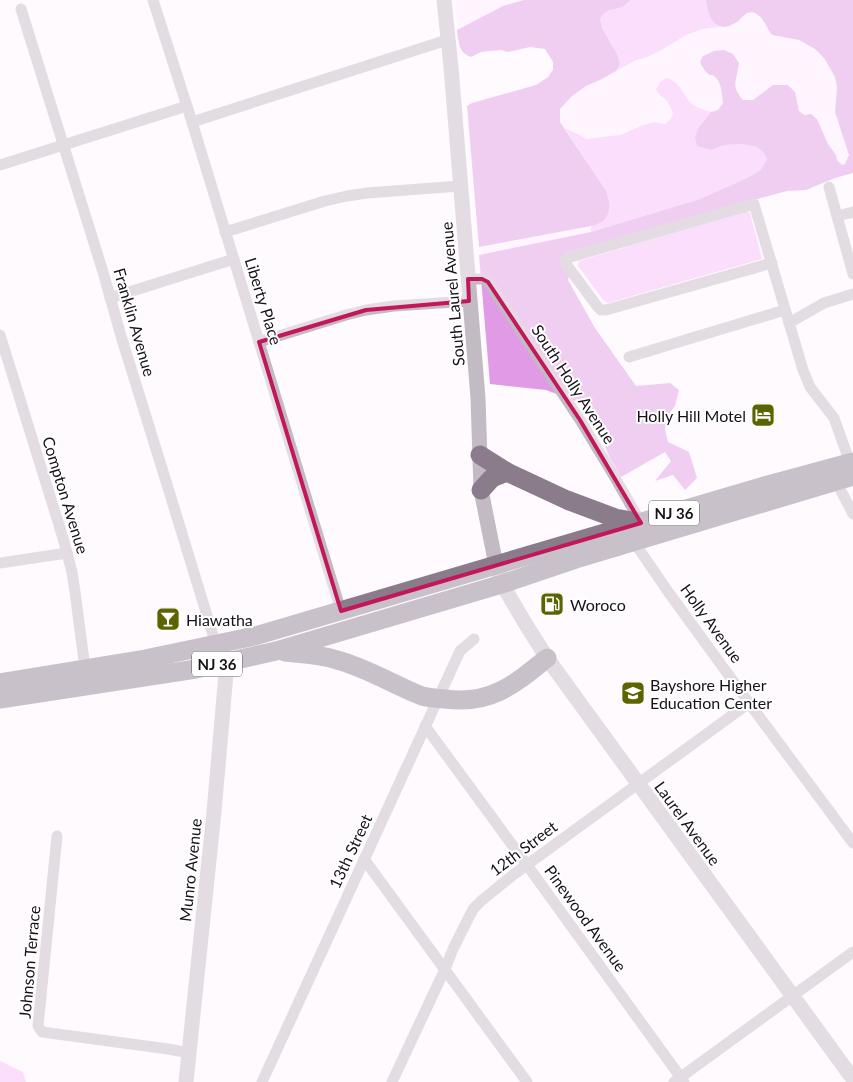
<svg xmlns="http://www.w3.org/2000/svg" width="853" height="1082" viewBox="0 0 853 1082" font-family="Lato,sans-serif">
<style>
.built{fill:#feeffe}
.green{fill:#f6bdf9}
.forest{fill:#e19ae5}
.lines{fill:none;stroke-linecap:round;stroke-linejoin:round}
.minor{stroke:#c3bbc4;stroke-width:11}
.tertiary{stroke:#c3bbc4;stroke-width:15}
.trunk{stroke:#8b7c8c;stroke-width:19}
.marked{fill:none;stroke:#c2185b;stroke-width:4;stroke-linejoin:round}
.labels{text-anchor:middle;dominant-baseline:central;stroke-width:4;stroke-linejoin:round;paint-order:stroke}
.shield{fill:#fff;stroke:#5d595d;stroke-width:1}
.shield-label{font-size:15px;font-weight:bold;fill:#181218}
.street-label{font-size:16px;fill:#181218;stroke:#fff}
.poi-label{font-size:16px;fill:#181218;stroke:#fff;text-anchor:start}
</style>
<rect width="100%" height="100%" fill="#fefafe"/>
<g class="built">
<path d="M456,0H557L458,29Z"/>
<path d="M570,0L814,1L853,140V165L485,269L471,111L563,86Z"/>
</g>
<g class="green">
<path d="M630,0H706C708,10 710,22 719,27L702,29L686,35L660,51L647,57L636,60L616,71L620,64L617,54L602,28L600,18C610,4 619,14 630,0Z"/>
<path d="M666,78C681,82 682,94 692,104C697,108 705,110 711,112L699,127L712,150L724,145L742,144L757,147L763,152L768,159L761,170L747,178L700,199L591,232V226L602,221L609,198L605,189L565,128L587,139L620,135L641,126L654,122L665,124L670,120L673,114C671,109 669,102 665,99C660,95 659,95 656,89L660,82Z"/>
<path d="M747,211L750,213L762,259L608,303L604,301L578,266L579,261L582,260Z"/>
<path d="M0,1061L23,1072L26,1082H0Z"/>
</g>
<g class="forest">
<path d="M524,0H630C619,14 610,4 600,18L602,28L617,54L620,64L616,71L600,80L586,86L572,96L560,109V122L605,189C610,199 612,212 603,221C600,223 595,225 591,226L479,247L467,106L472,103L536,85L548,77L553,70V62L545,49L530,47L508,52L501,50L490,51L481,52L471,57C458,52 459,43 457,30L503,6Z"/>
<path d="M706,0H853V173L835,178L806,190L787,191L761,198L573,260L568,280L595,328L636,386L670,383L679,390L675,406L669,414L665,429L668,442L689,452L697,478L685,490L673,475L655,481L671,461L665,452L621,477L610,458L592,418L581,403L546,390L490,384L479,255L591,232L700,199L747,178L761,170L767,159L763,152L757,147L742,144L724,145L712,150L697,146L695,137L699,127L711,112L718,110L723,103C722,95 722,82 714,76C713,75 712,75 710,75C705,72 703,68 700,62L703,56L714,51L724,50L733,54L739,63C737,81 730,85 743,100H753L773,85H788L795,92L799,111L804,115L811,114L817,119L828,144L836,155L837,160L842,165L845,164L849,155L835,112L837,87L835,77L824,58L815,49L799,40L772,35C766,28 764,17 755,13C753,12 750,12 747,13C743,15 740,21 735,23C715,35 708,17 706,0Z"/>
</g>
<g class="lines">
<g class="minor">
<path d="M153,0L192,122L341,611"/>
<path d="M21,9L103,272L121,336L169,491L216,645"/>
<path d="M192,122L447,40"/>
<path d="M0,165L187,106"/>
<path d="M829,187L853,274"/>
<path d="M837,216L853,212"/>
<path d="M225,232L325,201L347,196L367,193L460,186"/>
<path d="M772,263L606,310H601L597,306L566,264L565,261L567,258L754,204L803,370L810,387L834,418L850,463"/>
<path d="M468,279H482L488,282L580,420L614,476L641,523"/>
<path d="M110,298L234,259"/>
<path d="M789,323L824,303L853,294"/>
<path d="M0,335L63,538L72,572L75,592L85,668"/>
<path d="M259,342L346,315L366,310L394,306L469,301"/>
<path d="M629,357L785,310"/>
<path d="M836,481L853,514"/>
<path d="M634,542L669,593L749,703L853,843"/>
<path d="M0,563L67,553"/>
<path d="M425,726L527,865L684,1082"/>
<path d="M57,836L38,1026L42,1032L168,1049L189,1053"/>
<path d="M364,859L527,1082"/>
<path d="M262,1082L460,651L474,639"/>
<path d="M392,1082L445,969L453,949L470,915L474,908L481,901L513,875L749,703"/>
<path d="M674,1082L853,952"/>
</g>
<g class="tertiary">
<path d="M444,0L451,67L478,398L481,490L496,565L502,584L525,623L547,658L853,1079"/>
<path d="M186,1082L214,812L227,662"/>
</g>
<g class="trunk">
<path d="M480,455L507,472L567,500L615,518L638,522"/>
<path d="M481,490L492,478L507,472"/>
<path d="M285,652C302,654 320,654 337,660C367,668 394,685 422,696C429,698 437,698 445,699C490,705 514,685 547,658"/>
<path d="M0,683L145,659L255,636L764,486L853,462"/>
<path d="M0,699L196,669L276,651L502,584L576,559L853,476"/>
</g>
</g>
<path d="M0 0H853V1082H0ZM468,279H482L488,282L580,420L641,523L341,611L259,342L366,310L469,301Z" fill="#fefafe" fill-opacity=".55" fill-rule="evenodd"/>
<path class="marked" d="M468,279H482L488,282L580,420L641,523L341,611L259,342L366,310L469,301Z"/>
<defs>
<g id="hotel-square" transform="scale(1.25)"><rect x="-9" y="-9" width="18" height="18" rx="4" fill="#5c6402" stroke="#fff"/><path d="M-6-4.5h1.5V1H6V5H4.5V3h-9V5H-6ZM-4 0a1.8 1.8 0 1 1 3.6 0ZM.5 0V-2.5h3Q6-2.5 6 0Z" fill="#fff"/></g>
<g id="fuel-square" transform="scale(1.25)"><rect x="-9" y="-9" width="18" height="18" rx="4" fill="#5c6402" stroke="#fff"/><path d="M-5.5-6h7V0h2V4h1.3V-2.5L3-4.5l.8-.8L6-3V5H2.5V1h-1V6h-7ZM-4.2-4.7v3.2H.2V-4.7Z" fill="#fff"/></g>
<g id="bar-square" transform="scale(1.25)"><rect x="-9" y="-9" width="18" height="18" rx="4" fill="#5c6402" stroke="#fff"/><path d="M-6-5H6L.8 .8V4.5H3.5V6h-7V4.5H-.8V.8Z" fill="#fff"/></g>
<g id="school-square" transform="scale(1.25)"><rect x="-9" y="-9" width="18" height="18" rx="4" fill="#5c6402" stroke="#fff"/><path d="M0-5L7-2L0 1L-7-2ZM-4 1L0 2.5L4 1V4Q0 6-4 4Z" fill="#fff"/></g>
</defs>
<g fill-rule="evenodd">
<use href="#hotel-square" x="763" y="415"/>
<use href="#fuel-square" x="552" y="604"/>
<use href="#bar-square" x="168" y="619"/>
<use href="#school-square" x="633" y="693"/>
</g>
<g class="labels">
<g class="shield">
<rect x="649" y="500.5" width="50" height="25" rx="4"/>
<rect x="192" y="651.5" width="50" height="25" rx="4"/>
</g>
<g class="shield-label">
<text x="674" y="513">NJ 36</text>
<text x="217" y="664">NJ 36</text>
</g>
<g class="street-label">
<text transform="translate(452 294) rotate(-95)">South Laurel Avenue</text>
<text transform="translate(264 301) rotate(73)">Liberty Place</text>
<text transform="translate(135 322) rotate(74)">Franklin Avenue</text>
<text transform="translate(574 384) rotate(57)">South Holly Avenue</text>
<text transform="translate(66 495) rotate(73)">Compton Avenue</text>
<text transform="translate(712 623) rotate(54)">Holly Avenue</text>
<text transform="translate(688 823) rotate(54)">Laurel Avenue</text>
<text transform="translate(523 848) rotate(-37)">12th Street</text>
<text transform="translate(350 851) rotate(-65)">13th Street</text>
<text transform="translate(190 870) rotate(-84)">Munro Avenue</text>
<text transform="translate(586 918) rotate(54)">Pinewood Avenue</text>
<text transform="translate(29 962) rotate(-85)">Johnson Terrace</text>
</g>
<g class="poi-label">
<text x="746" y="415" text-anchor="end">Holly Hill Motel</text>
<text x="570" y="604">Woroco</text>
<text x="186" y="619">Hiawatha</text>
<text x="650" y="684">Bayshore Higher<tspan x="650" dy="18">Education Center</tspan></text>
</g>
</g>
</svg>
